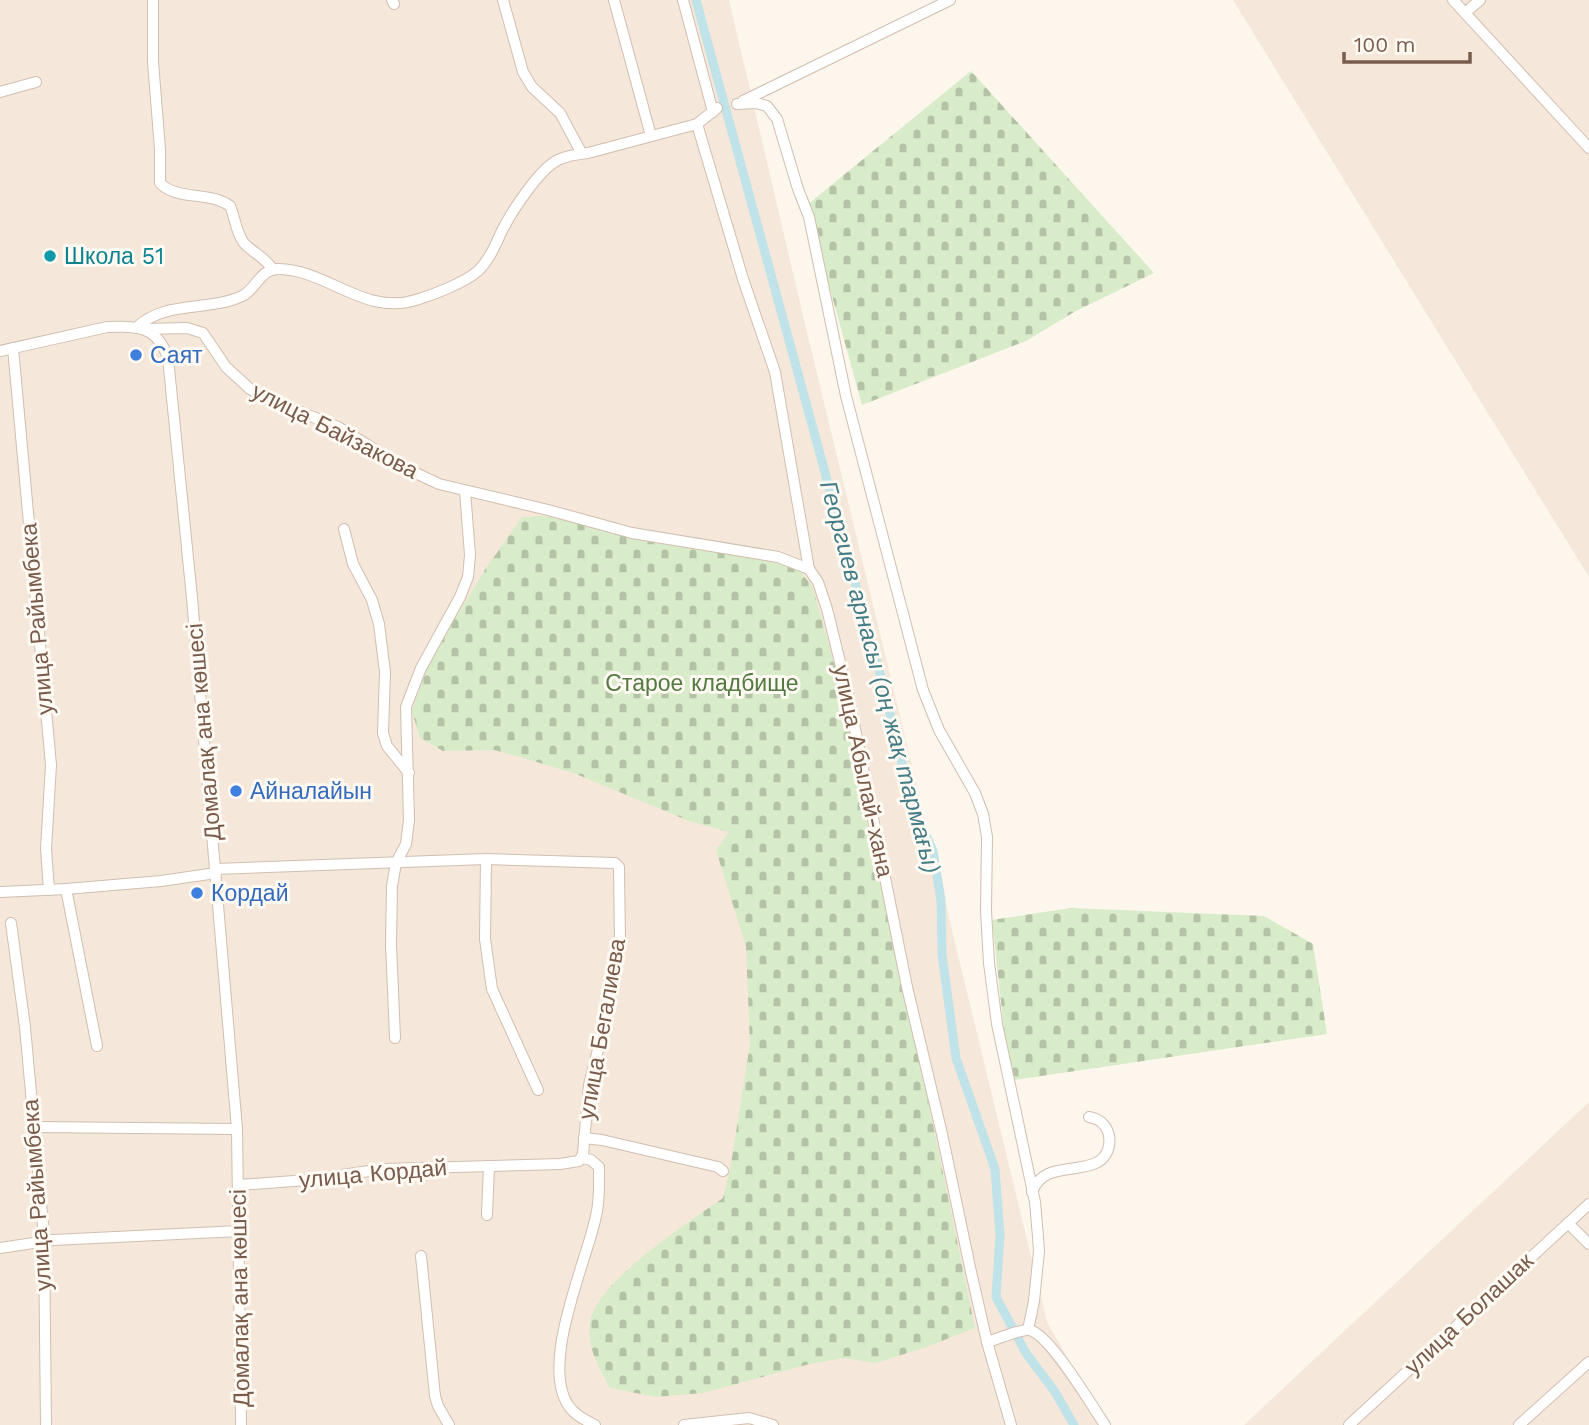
<svg xmlns="http://www.w3.org/2000/svg" width="1589" height="1425" viewBox="0 0 1589 1425" font-family="'Work Sans',sans-serif">
<style>
.residential{fill:#f5e8da}
.cemetery{fill:url(#cemetery-stones)}
.lines{fill:none;stroke-linecap:round;stroke-linejoin:round}
.canal{stroke:#bfe3e8;stroke-width:9}
.minor-casing{stroke:#d1beb0;stroke-width:12}
.minor{stroke:#fff;stroke-width:10}
.culture-dot{fill:#0f9aa8;stroke:#fffaf3;stroke-width:2.5}
.shop-dot{fill:#3f7fe0;stroke:#fffaf3;stroke-width:2.5}
.labels{text-anchor:middle;dominant-baseline:central;stroke-width:6;stroke-linejoin:round;paint-order:stroke}
.culture-label{font-size:23px;fill:#0d838f;stroke:#fffaf3;text-anchor:start}
.shop-label{font-size:23px;fill:#366cbe;stroke:#fffaf3;text-anchor:start}
.street-label{font-size:23px;fill:#7a5c4d;stroke:#fffaf3}
.park-label{font-size:23px;fill:#537a41;stroke:#fffaf3}
.water-label{font-size:24px;font-style:italic;fill:#437c86;stroke:#fffaf3}
</style>
<defs>
<pattern id="cemetery-stones" width="16" height="16" patternUnits="userSpaceOnUse" patternTransform="scale(1.75)"><rect width="16" height="16" fill="#d8ecc9"/><path d="M2 7V4a2 2 0 0 1 4 0v3zM10 15v-3a2 2 0 0 1 4 0v3z" fill="#b4c2a5"/></pattern>
</defs>
<rect width="100%" height="100%" fill="#fdf6ec"/>
<g class="residential">
<path d="M0,0H729L804,320L1047,1322L1106,1425H0Z"/>
<path d="M1233,0H1589V577Z"/>
<path d="M1589,1102V1425H1244Z"/>
</g>
<g class="cemetery">
<path d="M971,71L1154,273L1076,311L1026,341L862,405L807,205Z"/>
<path d="M553,516L624,536L744,556L780,564L801,572L813,588L848,714L975,1328L924,1348L875,1363L844,1358L810,1364L703,1393L656,1397L610,1388C599,1367 586,1347 590,1322C595,1283 690,1221 723,1198L731,1164L750,1044L746,947L716,850L729,832L689,821L576,774L520,757L494,750L443,751L420,738L412,711L430,659L485,570L522,517Z"/>
<path d="M1071,908L1264,916L1313,944L1327,1034L1014,1080L1004,1029L992,920Z"/>
</g>
<g class="lines">
<path class="canal" d="M696,0L882,681L912,804L933,851L941,900L942,955L956,1058L995,1169L1000,1235L996,1297L1026,1353L1055,1392L1074,1425"/>
<g class="minor-casing">
<g id="minor">
<path d="M153,0V62L160,149V183C177,201 210,191 230,206C235,217 236,233 244,243C253,253 266,258 273,270"/>
<path d="M392,0L394,4"/>
<path d="M503,0L523,72L532,87L560,113L581,152"/>
<path d="M614,0L651,136"/>
<path d="M683,0L713,112"/>
<path d="M1453,0L1589,148"/>
<path d="M1465,13L1480,0"/>
<path d="M0,92L36,82"/>
<path d="M743,101L950,0"/>
<path d="M737,104L756,103L767,106L777,119L798,189L809,217L846,396L923,690L939,730L975,793L983,814L987,837L986,911L989,963L997,1024L1035,1202L1038,1237L1039,1251L1034,1301L1028,1330"/>
<path d="M697,124L743,279L775,372L809,569L818,582L827,609L849,699L907,987L942,1134L971,1272L987,1342L1011,1425"/>
<path d="M137,327C166,300 208,312 242,296C257,289 259,269 279,269C328,270 364,316 416,300C433,295 464,283 478,271C489,260 494,248 500,235C509,215 539,169 558,160C568,155 578,154 588,153L697,124L717,108"/>
<path d="M145,329L187,328L203,333L226,367L250,389L268,399L338,427L407,469L439,484L548,510L632,533L778,557L809,569"/>
<path d="M13,348L51,765L46,849L49,890"/>
<path d="M0,351L107,327C138,326 157,326 168,358L192,598L237,1129L241,1425"/>
<path d="M344,529L353,564L372,600L379,624L385,672L383,733L387,746L409,773"/>
<path d="M486,859L485,939L492,989L538,1090"/>
<path d="M216,869L486,859L615,863L619,867L620,944L608,1010L589,1085L583,1154L579,1161L560,1164L383,1169L307,1180L239,1185"/>
<path d="M66,889L97,1046"/>
<path d="M0,892L66,889L161,881L216,873"/>
<path d="M11,923L25,1027L44,1236L46,1425"/>
<path d="M395,1038L391,944L392,886L396,863L406,844L409,820L406,707L421,668L460,597L468,577L470,555L465,491"/>
<path d="M33,1127L237,1129"/>
<path d="M584,1138L602,1140L718,1167L723,1171"/>
<path d="M582,1158L591,1160L599,1167C599,1184 600,1200 596,1216C587,1261 536,1371 572,1410C578,1417 587,1421 595,1425"/>
<path d="M1032,1192C1043,1162 1075,1174 1098,1162C1115,1152 1114,1121 1089,1117"/>
<path d="M487,1215L489,1166"/>
<path d="M1568,1223L1589,1244"/>
<path d="M0,1248L53,1240L240,1231"/>
<path d="M421,1256L435,1396L438,1406L449,1425"/>
<path d="M987,1342C998,1339 1020,1329 1029,1330C1049,1333 1092,1406 1105,1425"/>
<path d="M684,1425L749,1418L773,1425"/>
<path d="M1349,1425L1589,1204"/>
<path d="M1519,1425L1589,1362"/>
</g>
</g>
<use href="#minor" class="minor"/>
</g>
<circle class="culture-dot" cx="50" cy="256" r="7"/>
<g class="shop-dot">
<circle cx="136" cy="355" r="7"/>
<circle cx="236" cy="791" r="7"/>
<circle cx="197" cy="893" r="7"/>
</g>
<g class="labels">
<g class="culture-label">
<text x="64" y="256">Школа 51</text>
</g>
<g class="shop-label">
<text x="150" y="355">Саят</text>
<text x="250" y="791">Айналайын</text>
<text x="211" y="893">Кордай</text>
</g>
<g class="street-label">
<text transform="translate(335 431) rotate(27)">улица Байзакова</text>
<text transform="translate(37 619) rotate(-95)">улица Райымбека</text>
<text transform="translate(204 732) rotate(-95)">Домалақ ана көшесі</text>
<text transform="translate(863 771) rotate(78)">улица Абылай-хана</text>
<text transform="translate(602 1029) rotate(-80)">улица Бегалиева</text>
<text transform="translate(373 1174) rotate(-5)">улица Кордай</text>
<text transform="translate(37 1195) rotate(-94)">улица Райымбека</text>
<text transform="translate(240 1298) rotate(-91)">Домалақ ана көшесі</text>
<text transform="translate(1469 1314) rotate(-43)">улица Болашак</text>
</g>
<g class="park-label">
<text x="702" y="683">Старое кладбище</text>
</g>
<g class="water-label">
<text transform="translate(880 677) rotate(75)">Георгиев арнасы (оң жақ тармағы)</text>
</g>
</g>
<path d="M1344 52v10h126v-10" fill="none" stroke="#7a5c4d" stroke-width="3.5"/>
<text x="1354" y="52" font-size="21" fill="#7a5c4d" stroke="#fffaf3" stroke-width="5" paint-order="stroke">100 m</text>
</svg>
